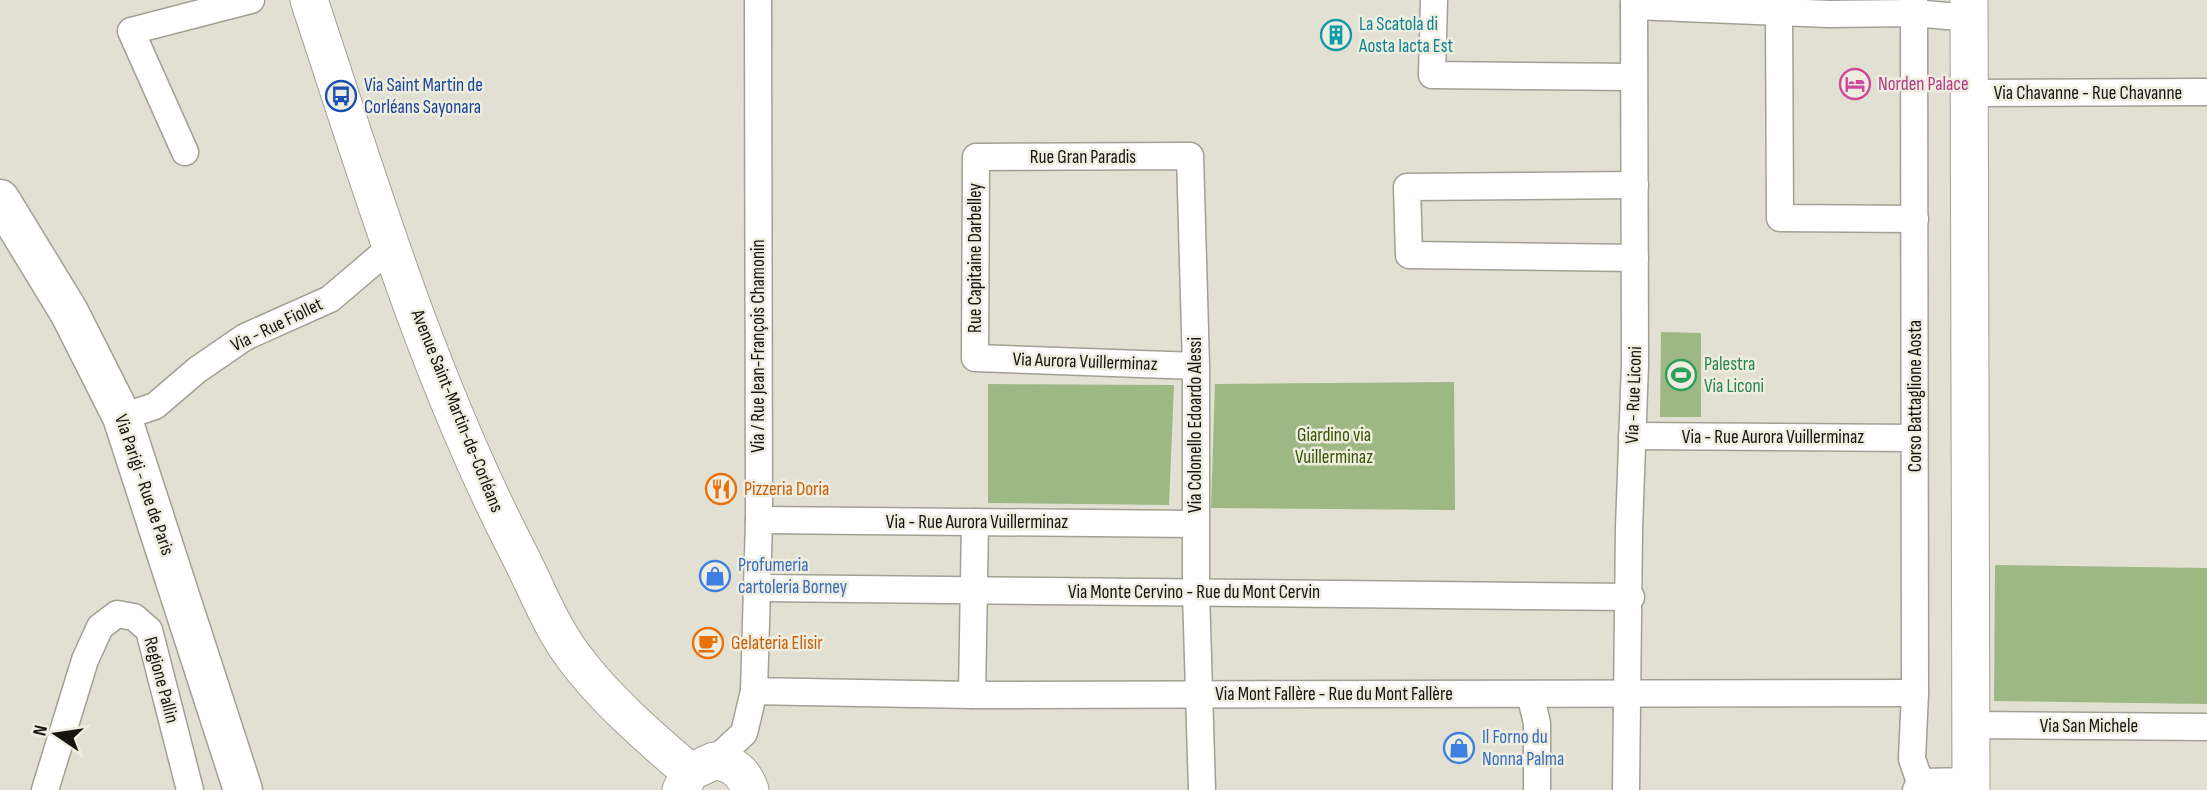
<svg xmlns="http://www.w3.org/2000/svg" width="2207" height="790" viewBox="0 0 2207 790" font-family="'Sofia Sans Condensed',sans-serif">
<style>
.green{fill:#9db883}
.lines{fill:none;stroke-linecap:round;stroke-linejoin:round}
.street-casing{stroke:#a2a094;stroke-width:29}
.secondary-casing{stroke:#a2a094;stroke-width:39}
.primary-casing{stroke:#a2a094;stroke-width:41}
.street{stroke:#fff;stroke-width:26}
.secondary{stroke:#fff;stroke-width:37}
.primary{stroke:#fff;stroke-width:38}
.labels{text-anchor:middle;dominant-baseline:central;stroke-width:5;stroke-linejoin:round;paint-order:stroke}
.culture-label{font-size:19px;fill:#0d838f;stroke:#efede0;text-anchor:start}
.hotel-label{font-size:19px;fill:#b23c85;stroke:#efede0;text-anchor:start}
.transit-label{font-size:19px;fill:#164399;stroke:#efede0;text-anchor:start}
.street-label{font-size:19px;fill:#15140f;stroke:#efede0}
.leisure-label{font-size:19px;fill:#27864d;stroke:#efede0;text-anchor:start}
.park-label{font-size:19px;fill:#355401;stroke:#efede0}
.food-label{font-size:19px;fill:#c56008;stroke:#efede0;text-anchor:start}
.shop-label{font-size:19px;fill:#366cbe;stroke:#efede0;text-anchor:start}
</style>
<rect width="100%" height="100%" fill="#e2e0d3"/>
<g class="green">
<path d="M1661,332L1701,333V417H1660Z"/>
<path d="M1454,382L1455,510L1211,508L1215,384Z"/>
<path d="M988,384L1174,385L1169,505L988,503Z"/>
<path d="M1995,565L2207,568V704L1994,701Z"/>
</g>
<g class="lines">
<g class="street-casing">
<g id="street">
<path d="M1434,0L1432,75L1633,77"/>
<path d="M1914,0L1915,693L1912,759L1920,782L1916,790"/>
<path d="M1634,6L1829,14L1914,13L1969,18"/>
<path d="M1779,12L1780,218L1915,219"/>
<path d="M1969,93L2207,92"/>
<path d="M185,152L131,31L251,0"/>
<path d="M1635,185L1407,187L1409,255L1635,258"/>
<path d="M1196,366L975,358L976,157L1190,156L1196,366V592L1202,790"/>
<path d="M122,417L155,406L197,370L245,337L330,299L391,247"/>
<path d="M1632,436L1914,438"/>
<path d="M759,520L1194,524"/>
<path d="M757,588L1631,597"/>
<path d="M754,691L972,695L1915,693"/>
<path d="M1530,694L1537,723V790"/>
<path d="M972,695L975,522"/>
<path d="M1971,725L2207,727"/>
<path d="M714,761L744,733L754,691L759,520L758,0"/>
<path d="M1920,782L1971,781"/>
<path d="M45,790L85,660L100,627L117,614L134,617L149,630L190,790"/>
<path d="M1626,790L1629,528L1635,364L1634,0"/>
</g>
</g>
<g class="secondary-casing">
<g id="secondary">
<path d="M309,0C371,187 428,378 519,554C536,587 551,627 574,657C604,698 651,739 690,772"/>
<path d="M1969,0L1971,790"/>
<path d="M681,790L690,772L714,761C733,762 744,773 750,790"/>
</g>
</g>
<g class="primary-casing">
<path id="primary" d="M0,199L69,312L122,417L243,790"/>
</g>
<use href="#street" class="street"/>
<use href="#secondary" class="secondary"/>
<use href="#primary" class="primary"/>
</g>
<defs>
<g id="building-ring" transform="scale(1.575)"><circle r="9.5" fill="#efede0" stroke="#0f9aa8" stroke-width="1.5"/><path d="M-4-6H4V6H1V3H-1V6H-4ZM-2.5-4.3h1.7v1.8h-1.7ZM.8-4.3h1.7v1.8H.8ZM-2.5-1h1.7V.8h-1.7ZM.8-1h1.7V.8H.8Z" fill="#0f9aa8"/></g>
<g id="hotel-ring" transform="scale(1.575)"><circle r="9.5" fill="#efede0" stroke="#d1479c" stroke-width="1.5"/><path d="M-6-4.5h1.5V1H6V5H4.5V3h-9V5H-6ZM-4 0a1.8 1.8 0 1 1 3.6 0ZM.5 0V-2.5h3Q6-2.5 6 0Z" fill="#d1479c"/></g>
<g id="bus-ring" transform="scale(1.575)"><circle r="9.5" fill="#efede0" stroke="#1a4fb4" stroke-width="1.5"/><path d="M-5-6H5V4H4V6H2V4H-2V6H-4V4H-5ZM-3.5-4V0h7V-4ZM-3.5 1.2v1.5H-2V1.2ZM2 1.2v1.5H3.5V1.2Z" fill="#1a4fb4"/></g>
<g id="stadium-ring" transform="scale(1.575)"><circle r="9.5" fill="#efede0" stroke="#2e9e5b" stroke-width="1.5"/><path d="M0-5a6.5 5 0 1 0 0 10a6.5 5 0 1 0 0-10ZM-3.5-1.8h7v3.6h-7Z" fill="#2e9e5b"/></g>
<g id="restaurant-ring" transform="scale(1.575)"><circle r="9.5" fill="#efede0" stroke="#e8710a" stroke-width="1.5"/><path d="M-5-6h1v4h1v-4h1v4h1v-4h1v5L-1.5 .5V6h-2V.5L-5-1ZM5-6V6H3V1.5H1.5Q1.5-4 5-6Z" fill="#e8710a"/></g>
<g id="shop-ring" transform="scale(1.575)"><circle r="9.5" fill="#efede0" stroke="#3f7fe0" stroke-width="1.5"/><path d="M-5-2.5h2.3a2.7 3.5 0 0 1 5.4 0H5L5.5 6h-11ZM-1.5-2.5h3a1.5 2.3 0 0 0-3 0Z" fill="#3f7fe0"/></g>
<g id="cafe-ring" transform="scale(1.575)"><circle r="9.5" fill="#efede0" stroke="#e8710a" stroke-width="1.5"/><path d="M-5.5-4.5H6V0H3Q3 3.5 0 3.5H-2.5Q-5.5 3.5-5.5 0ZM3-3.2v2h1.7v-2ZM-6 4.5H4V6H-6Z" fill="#e8710a"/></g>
</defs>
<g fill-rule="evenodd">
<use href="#building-ring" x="1336" y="35"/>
<use href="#hotel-ring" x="1855" y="84"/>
<use href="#bus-ring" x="341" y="96"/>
<use href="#stadium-ring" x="1681" y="375"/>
<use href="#restaurant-ring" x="721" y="489"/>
<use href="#shop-ring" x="715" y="576"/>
<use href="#cafe-ring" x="708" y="643"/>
<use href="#shop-ring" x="1459" y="748"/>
</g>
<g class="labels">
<g class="culture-label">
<text x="1359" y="24">La Scatola di<tspan x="1359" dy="22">Aosta Iacta Est</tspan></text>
</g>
<g class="hotel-label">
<text x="1878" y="84">Norden Palace</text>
</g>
<g class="transit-label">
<text x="364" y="85">Via Saint Martin de<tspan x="364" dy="22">Corléans Sayonara</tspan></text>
</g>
<g class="street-label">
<text x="2088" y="93">Via Chavanne - Rue Chavanne</text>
<text x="1083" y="157">Rue Gran Paradis</text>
<text transform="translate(975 258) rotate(-90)">Rue Capitaine Darbelley</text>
<text transform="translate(277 325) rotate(-26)">Via - Rue Fiollet</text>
<text transform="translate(758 346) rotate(-90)">Via / Rue Jean-François Chamonin</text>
<text transform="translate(1085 362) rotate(2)">Via Aurora Vuillerminaz</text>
<text transform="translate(1634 395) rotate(-88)">Via - Rue Liconi</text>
<text transform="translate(1915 396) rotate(-90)">Corso Battaglione Aosta</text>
<text transform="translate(457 411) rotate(68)">Avenue Saint-Martin-de-Corléans</text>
<text transform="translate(1195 425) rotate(-90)">Via Colonello Edoardo Alessi</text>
<text x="1773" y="437">Via - Rue Aurora Vuillerminaz</text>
<text transform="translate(144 485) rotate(71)">Via Parigi - Rue de Paris</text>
<text x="977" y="522">Via - Rue Aurora Vuillerminaz</text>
<text x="1194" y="592">Via Monte Cervino - Rue du Mont Cervin</text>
<text transform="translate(161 680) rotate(75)">Regione Pallin</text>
<text x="1334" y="694">Via Mont Fallère - Rue du Mont Fallère</text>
<text x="2089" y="726">Via San Michele</text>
</g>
<g class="leisure-label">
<text x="1704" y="364">Palestra<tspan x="1704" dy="22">Via Liconi</tspan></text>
</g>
<g class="park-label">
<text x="1334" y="435">Giardino via<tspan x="1334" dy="22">Vuillerminaz</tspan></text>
</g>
<g class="food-label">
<text x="744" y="489">Pizzeria Doria</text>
<text x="731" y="643">Gelateria Elisir</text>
</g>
<g class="shop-label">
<text x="738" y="565">Profumeria<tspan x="738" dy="22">cartoleria Borney</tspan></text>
<text x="1482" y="737">Il Forno du<tspan x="1482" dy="22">Nonna Palma</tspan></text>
</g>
</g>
<g transform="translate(56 734) rotate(283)" stroke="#efede0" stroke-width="5" paint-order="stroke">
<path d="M0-5L12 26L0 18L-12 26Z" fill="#15140f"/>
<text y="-10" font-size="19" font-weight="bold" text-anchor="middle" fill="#15140f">N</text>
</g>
</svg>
